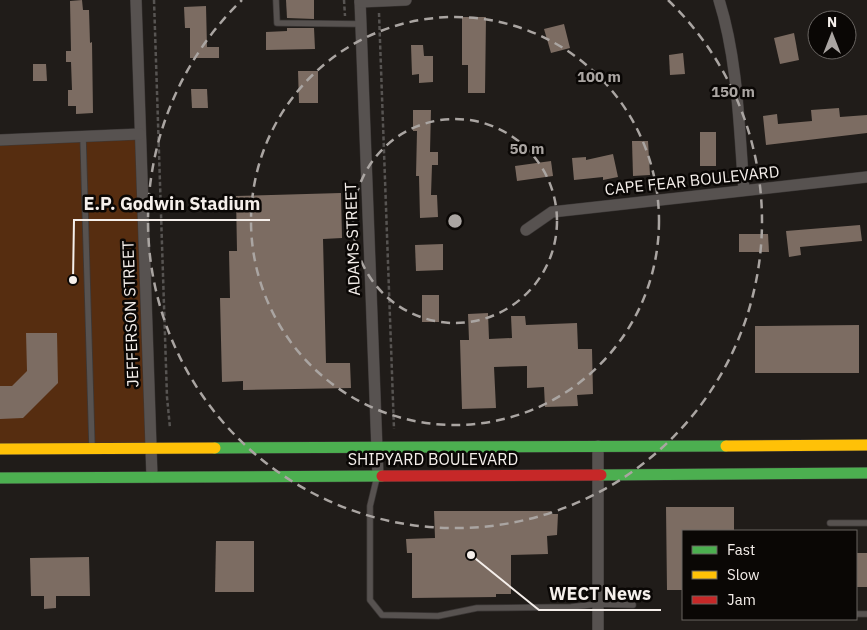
<svg xmlns="http://www.w3.org/2000/svg" width="867" height="630" viewBox="0 0 867 630" font-family="'IBM Plex Sans',sans-serif">
<style>
.green{fill:#562d10}
.building{fill:#7c6c62}
.lines{fill:none;stroke-linecap:round;stroke-linejoin:round}
.lane-casing{stroke:#3c3837;stroke-width:7}
.street-casing{stroke:#3c3837;stroke-width:12}
.fast-casing{stroke:#3c3837;stroke-width:12}
.slow-casing{stroke:#3c3837;stroke-width:12}
.jam-casing{stroke:#3c3837;stroke-width:12}
.path{stroke:#575452;stroke-width:2.5;stroke-dasharray:4 2.5;stroke-linecap:butt}
.lane{stroke:#575250;stroke-width:5.5}
.street{stroke:#575250;stroke-width:11}
.fast{stroke:#4caf50;stroke-width:11}
.slow{stroke:#ffc107;stroke-width:11}
.jam{stroke:#c62828;stroke-width:11}
.ring{fill:none;stroke:#aaa5a2;stroke-width:2.5;stroke-dasharray:9 6}
.labels{text-anchor:middle;dominant-baseline:central;stroke-width:5;stroke-linejoin:round;paint-order:stroke}
.street-label{font-size:16px;fill:#f5efeb;stroke:#0a0705}
.centre{fill:#aaa5a2;stroke:#0a0705;stroke-width:2.5}
.ring-label{font-size:15px;text-anchor:middle;font-weight:bold;fill:#aaa5a2;stroke:#0a0705;stroke-width:5;stroke-linejoin:round;paint-order:stroke}
.leader{fill:none;stroke:#f5efeb;stroke-width:2}
.callout-dot{fill:#f5efeb;stroke:#0a0705;stroke-width:2}
.callout-label{font-size:18px;text-anchor:middle;font-weight:bold;fill:#f5efeb;stroke:#0a0705;stroke-width:5;stroke-linejoin:round;paint-order:stroke}
</style>
<rect width="100%" height="100%" fill="#201c19"/>
<path class="green" d="M140,134L152,449L0,450V140Z"/>
<g class="building">
<path d="M82,0L83,10H89L90,43L92,42L93,113L76,114V106H68V90H72L71,62H66V51H71L70,1Z"/>
<path d="M286,0H314V19L287,18Z"/>
<path d="M206,6L207,47H219V58H190V28H185L184,7Z"/>
<path d="M462,17H486L485,93H468V65H462Z"/>
<path d="M564,24L570,48L551,53L544,29Z"/>
<path d="M287,28H314L315,49L266,50V32L287,31Z"/>
<path d="M794,33L799,60L780,64L774,38Z"/>
<path d="M411,45H423L424,56H433V82L419,83V74L412,75Z"/>
<path d="M683,53L685,74L670,75L669,55Z"/>
<path d="M33,64H46L47,81H33Z"/>
<path d="M298,71H318V103H299Z"/>
<path d="M191,89H207L208,108H192Z"/>
<path d="M839,108L840,117L867,115V133L766,145L763,116L777,114L778,124L812,121L811,110Z"/>
<path d="M413,110H431L430,152H438V165H432L431,195H437L438,217L420,218L419,176H416L417,131H413Z"/>
<rect x="700" y="132" width="16" height="34"/>
<path d="M632,141H648L650,175L633,176Z"/>
<path d="M613,154L618,177L603,180V177L574,180L572,158L586,157V160Z"/>
<path d="M551,161L553,176L517,181L515,166Z"/>
<path d="M341,193L342,238L323,239L326,363H350L351,388L243,390V381L222,382L220,298H230L229,251H237L236,196Z"/>
<path d="M860,225L862,241L800,247L801,255L789,257L786,231Z"/>
<path d="M739,234H768L769,252H739Z"/>
<path d="M443,244V270L416,271L415,245Z"/>
<rect x="422" y="295" width="17" height="27"/>
<path d="M488,313L489,339L512,338L511,316H525L526,325L577,323L578,349H592L593,394L577,395L578,406L545,407L544,387L527,388V366L494,367L496,408L462,409L460,340H469L468,314Z"/>
<path d="M859,325V373H755V326Z"/>
<path d="M26,333H57L58,383L23,418L0,419V386H12L27,371Z"/>
<path d="M666,507H734V531H683V590H667Z"/>
<path d="M434,511H551V514H558L557,535L547,536L548,554L511,555V594H496V597L412,598V553H407L406,539L435,538Z"/>
<path d="M216,541H254V592H215Z"/>
<rect x="856" y="553" width="11" height="34"/>
<path d="M89,557L90,596H56V608L44,609V596H31L30,558Z"/>
</g>
<g class="lines">
<g class="lane-casing">
<g id="lane">
<path d="M276,0L277,23L361,24"/>
<path d="M83,137L92,447"/>
<path d="M377,477L370,506V600L382,615L438,616L477,608L571,607L598,604L633,605"/>
<path d="M830,523H867"/>
<path d="M856,614H867"/>
</g>
</g>
<g class="street-casing">
<g id="street">
<path d="M136,0L152,477"/>
<path d="M360,0L378,476"/>
<path d="M719,0C738,60 739,128 744,190"/>
<path d="M360,2L406,0"/>
<path d="M0,140L140,134"/>
<path d="M526,230L552,212L867,177"/>
<path d="M598,446V630"/>
</g>
</g>
<g class="fast-casing">
<g id="fast">
<path d="M215,448L726,446"/>
<path d="M601,475L867,473"/>
<path d="M0,478L382,476"/>
</g>
</g>
<g class="slow-casing">
<g id="slow">
<path d="M726,446L867,445"/>
<path d="M0,449L215,448"/>
</g>
</g>
<g class="jam-casing">
<path id="jam" d="M382,476L601,475"/>
</g>
<g class="path">
<path d="M154,0L167,397L170,428"/>
<path d="M344,0L345,16"/>
<path d="M379,13L394,429"/>
</g>
<use href="#lane" class="lane"/>
<use href="#street" class="street"/>
<use href="#fast" class="fast"/>
<use href="#slow" class="slow"/>
<use href="#jam" class="jam"/>
</g>
<g class="ring">
<circle cx="455" cy="221" r="102"/>
<circle cx="455" cy="221" r="204"/>
<path d="M668 0A307 307 0 1 1 242 0"/>
</g>
<g class="labels">
<g class="street-label">
<text transform="translate(692 180) rotate(-6)">CAPE FEAR BOULEVARD</text>
<text transform="translate(352 239) rotate(-92)">ADAMS STREET</text>
<text transform="translate(130 314) rotate(-92)">JEFFERSON STREET</text>
<text x="433" y="459">SHIPYARD BOULEVARD</text>
</g>
</g>
<circle cx="455" cy="221" r="8" class="centre"/>
<g class="ring-label">
<text x="599" y="82">100 m</text>
<text x="733" y="97">150 m</text>
<text x="527" y="154">50 m</text>
</g>
<path class="leader" d="M73 280L74 220H270M471 555L539 610H661"/>
<g class="callout-dot">
<circle cx="73" cy="280" r="5"/>
<circle cx="471" cy="555" r="5"/>
</g>
<g class="callout-label">
<text x="172" y="210">E.P. Godwin Stadium</text>
<text x="600" y="600">WECT News</text>
</g>
<rect x="682" y="530" width="175" height="90" fill="#0a0705" stroke="#686461"/>
<rect x="692" y="546" width="25" height="8" fill="#4caf50" stroke="#686461"/>
<text x="727" y="555" font-size="15" fill="#f5efeb">Fast</text>
<rect x="692" y="571" width="25" height="8" fill="#ffc107" stroke="#686461"/>
<text x="727" y="580" font-size="15" fill="#f5efeb">Slow</text>
<rect x="692" y="596" width="25" height="8" fill="#c62828" stroke="#686461"/>
<text x="727" y="605" font-size="15" fill="#f5efeb">Jam</text>
<g transform="translate(832 35)"><circle r="24" fill="#0a0705" stroke="#686461"/>
<path d="M0-4L9 19L0 12L-9 19Z" fill="#aaa5a2"/>
<text y="-8" font-size="14" font-weight="bold" text-anchor="middle" fill="#f5efeb">N</text>
</g>
</svg>
